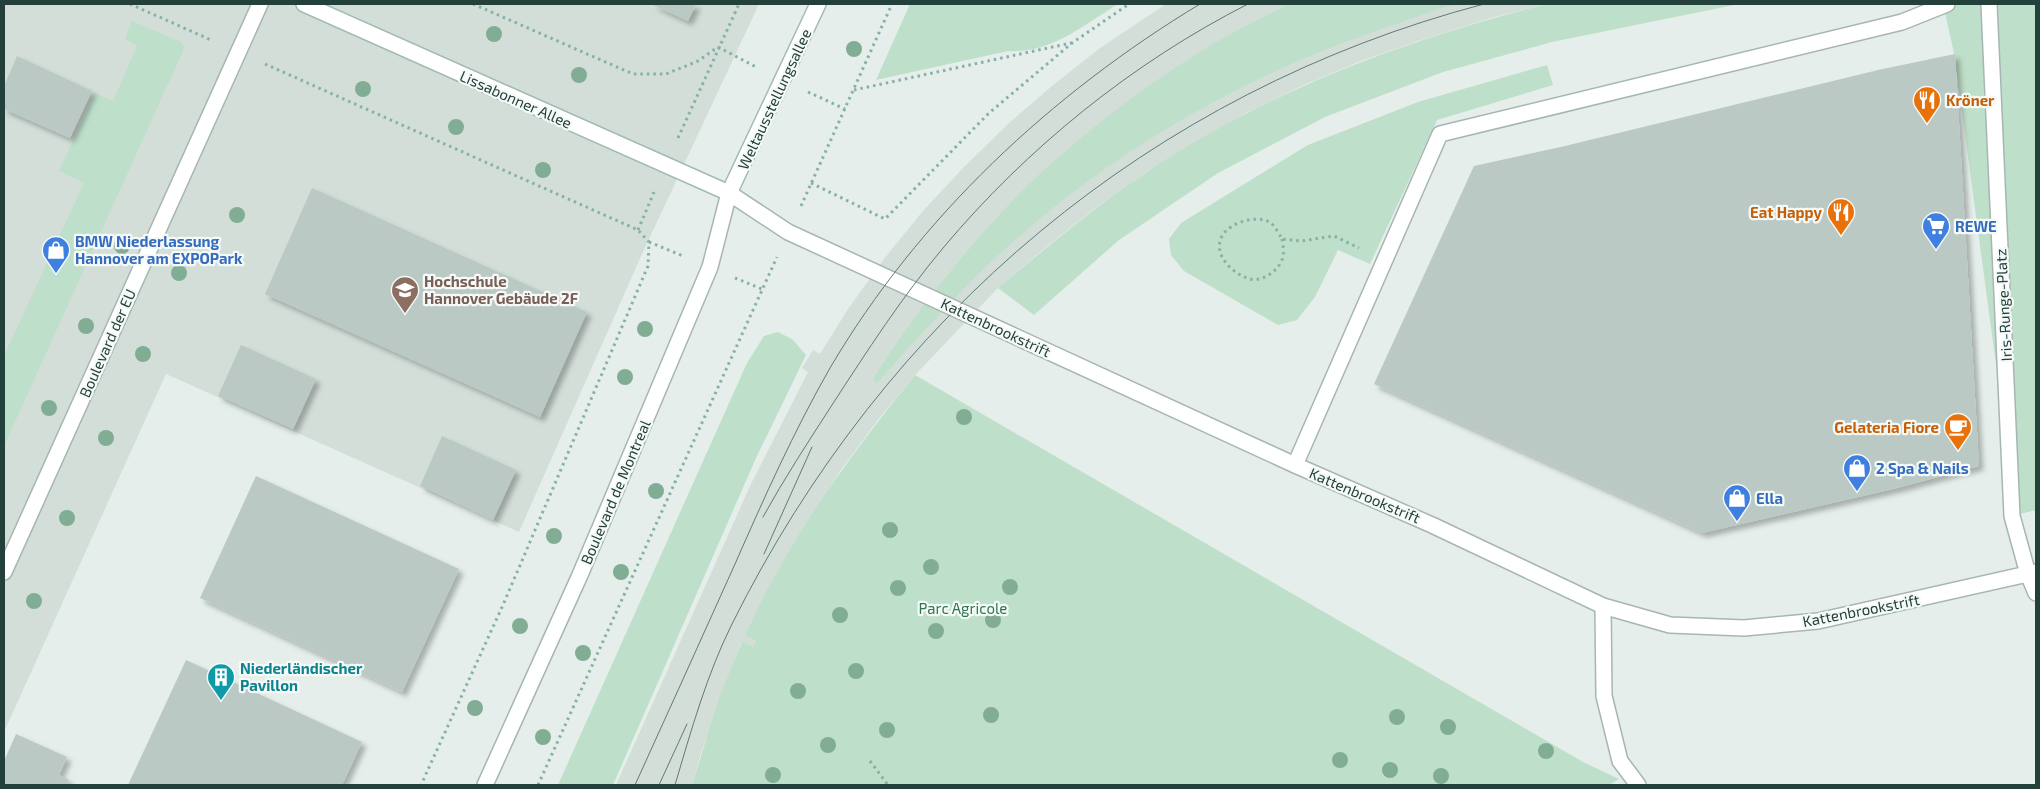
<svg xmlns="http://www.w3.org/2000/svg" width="2040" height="789" viewBox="0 0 2040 789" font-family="'Exo 2',sans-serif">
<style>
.built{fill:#d3ded9}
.green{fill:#bedfc9}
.building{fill:#bac9c3;filter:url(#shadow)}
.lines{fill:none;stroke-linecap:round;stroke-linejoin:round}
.lane-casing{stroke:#a7b6b2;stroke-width:18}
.street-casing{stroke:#a7b6b2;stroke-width:18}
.secondary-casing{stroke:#a3bab3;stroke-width:18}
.path{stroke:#85b1a6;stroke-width:3;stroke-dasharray:2.5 4;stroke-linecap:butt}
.lane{stroke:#fff;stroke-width:15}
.street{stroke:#fff;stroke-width:15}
.secondary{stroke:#fff;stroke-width:15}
.tram{stroke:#5e7b75;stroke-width:1}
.tree{fill:#80ad94}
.labels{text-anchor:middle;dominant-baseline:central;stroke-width:4.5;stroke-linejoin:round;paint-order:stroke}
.street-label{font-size:15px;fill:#23403a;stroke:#f5faf8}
.food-label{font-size:15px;font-weight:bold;fill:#c56008;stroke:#f5faf8;text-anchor:end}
.shop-label{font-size:15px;font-weight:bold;fill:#366cbe;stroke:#f5faf8;text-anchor:start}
.education-label{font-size:15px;font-weight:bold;fill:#785e54;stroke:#f5faf8;text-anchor:start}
.park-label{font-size:15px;fill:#2d774e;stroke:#f5faf8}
.culture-label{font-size:15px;font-weight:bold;fill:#0d838f;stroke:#f5faf8;text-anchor:start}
</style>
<defs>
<filter id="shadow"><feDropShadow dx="4.5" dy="4.5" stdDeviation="2.5" flood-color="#0004"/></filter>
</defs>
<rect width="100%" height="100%" fill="#e5eeea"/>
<g class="built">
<path d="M4,4H759L642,254L519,532L166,374L4,732Z"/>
<path d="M1166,4H1547L1491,18L1418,41L1361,61L1304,85L1248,112L1145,173L1094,209L1046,247L998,288L915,375L877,421L840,471L776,574L745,635L756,641L753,647L741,643L700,756L692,785H616L751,484L808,372L802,368L813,350L820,354L848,309L884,259L922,212L964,167L1008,124L1052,86L1100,48Z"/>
</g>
<g class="green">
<path d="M910,4H1118C1084,25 1050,54 1008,51L876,80Z"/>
<path d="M1290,4H1458C1436,9 1415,17 1394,25C1258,69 1131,140 1023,233C970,278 924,331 877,383L873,379C910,321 953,265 1000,214C1054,155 1131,95 1200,52C1228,34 1259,19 1290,4Z"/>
<path d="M1547,4H1739L1552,42L1443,72L1325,117L1218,173L1119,240L1034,315L998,288C1046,248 1092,209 1144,174C1267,91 1404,40 1547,4Z"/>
<path d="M1943,4H2036V510L2012,516L2009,461L1954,53Z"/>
<path d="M132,21L181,42L184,47L182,53L4,446V356L84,183L59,171L95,93L113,101L137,46L125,39Z"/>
<path d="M1547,65L1553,85L1437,120L1370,264L1338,250L1315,297L1297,320L1278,325L1184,271L1171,255L1169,239L1181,223L1308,145L1418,102Z"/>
<path d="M778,332L792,339L806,355L756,458L613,785H558L747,363L764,336Z"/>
<path d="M915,375L1583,762L1619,779L1609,785H692L719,698L742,642L753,647L756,641L745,635C755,615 764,594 776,574C815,503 864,438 915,375Z"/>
</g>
<g class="building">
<path d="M651,4H696L688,21Z"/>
<path d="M1955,54L1979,466L1897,488L1702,533L1374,384L1474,166L1565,146L1878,70Z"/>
<path d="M17,56L92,91L70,138L4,109V86Z"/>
<path d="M312,188L587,312L540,417L265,294Z"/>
<path d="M241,345L316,379L293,429L218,396Z"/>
<path d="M442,436L516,470L493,520L420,486Z"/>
<path d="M256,476L459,569L402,692L200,598Z"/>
<path d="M186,660L362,742L342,785H128Z"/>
<path d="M16,734L67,757L59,775L69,780L67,785H4V761Z"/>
</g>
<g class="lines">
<g class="lane-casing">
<path id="lane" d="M1295,465L1440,134L1902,22L1947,4"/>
</g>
<g class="street-casing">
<g id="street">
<path d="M1989,4L2012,516L2028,574L2036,593"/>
<path d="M4,572L260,4"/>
<path d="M1603,606L1604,696L1620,761L1638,785"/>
<path d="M485,785L580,575L710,267L729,193L788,232L1295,465L1432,525L1603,606L1670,625L1744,628L1818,621L2036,572"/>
</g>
</g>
<g class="secondary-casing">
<path id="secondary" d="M304,4L729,193L818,4"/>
</g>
<g class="path">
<path d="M130,4L211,40"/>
<path d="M473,4L633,74H666L698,61L718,47"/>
<path d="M718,47L758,68"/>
<path d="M265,64L638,230L649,242L648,266L503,605L421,785"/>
<path d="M854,90L1071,43"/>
<path d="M808,92L845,109"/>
<path d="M678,138L739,4"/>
<path d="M811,183L885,219L989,113L1072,43L1129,4"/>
<path d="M801,206L892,4"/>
<path d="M638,230L654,192"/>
<path d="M1282,239C1283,245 1285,255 1281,262C1276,272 1262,282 1250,279C1233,274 1212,255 1222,236C1230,222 1258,214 1271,223C1275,226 1279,234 1282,239L1301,241L1334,236L1359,248"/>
<path d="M649,242L683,256"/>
<path d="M735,278L762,289"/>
<path d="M870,761L888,785"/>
<path d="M538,785L777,257"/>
</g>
<use href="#lane" class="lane"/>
<use href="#street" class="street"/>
<use href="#secondary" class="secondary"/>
<g class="tram">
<path d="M763,517C784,479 808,442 832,405C867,351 902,297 943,248C1027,148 1132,63 1248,4"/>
<path d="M764,554L812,447"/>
<path d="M635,785C668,712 702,638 735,564C764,498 794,431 830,368C919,217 1051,94 1200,4"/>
<path d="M659,785L687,724"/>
<path d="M675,785C691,731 707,674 732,624C885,316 1150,92 1484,4"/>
</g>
</g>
<g class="tree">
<circle cx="494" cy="34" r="8"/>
<circle cx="854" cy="49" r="8"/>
<circle cx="579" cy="75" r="8"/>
<circle cx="363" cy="89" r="8"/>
<circle cx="456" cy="127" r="8"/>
<circle cx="543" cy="170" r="8"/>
<circle cx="237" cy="215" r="8"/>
<circle cx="122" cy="246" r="8"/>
<circle cx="179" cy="273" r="8"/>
<circle cx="86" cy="326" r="8"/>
<circle cx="645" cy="329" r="8"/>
<circle cx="143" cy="354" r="8"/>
<circle cx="625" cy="377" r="8"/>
<circle cx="49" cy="408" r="8"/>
<circle cx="964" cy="417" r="8"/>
<circle cx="106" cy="438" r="8"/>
<circle cx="656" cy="491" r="8"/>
<circle cx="67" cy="518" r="8"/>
<circle cx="890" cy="530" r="8"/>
<circle cx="554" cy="536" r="8"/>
<circle cx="931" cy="567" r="8"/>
<circle cx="621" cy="572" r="8"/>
<circle cx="1010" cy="587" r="8"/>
<circle cx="898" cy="588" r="8"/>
<circle cx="34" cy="601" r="8"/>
<circle cx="840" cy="615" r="8"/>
<circle cx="993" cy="620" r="8"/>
<circle cx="520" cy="626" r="8"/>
<circle cx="936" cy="631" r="8"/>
<circle cx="583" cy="653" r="8"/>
<circle cx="856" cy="671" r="8"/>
<circle cx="798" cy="691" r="8"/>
<circle cx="475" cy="708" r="8"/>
<circle cx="991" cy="715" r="8"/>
<circle cx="1397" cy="717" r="8"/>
<circle cx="1448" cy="727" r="8"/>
<circle cx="887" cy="730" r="8"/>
<circle cx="543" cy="737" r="8"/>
<circle cx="828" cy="745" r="8"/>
<circle cx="1546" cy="751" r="8"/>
<circle cx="1340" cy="760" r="8"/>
<circle cx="1390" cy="770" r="8"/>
<circle cx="773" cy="775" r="8"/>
<circle cx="1441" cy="776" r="8"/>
</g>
<defs>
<g id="restaurant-pin" transform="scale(1.4375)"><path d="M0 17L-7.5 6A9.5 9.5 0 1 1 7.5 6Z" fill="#e8710a" stroke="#f5faf8"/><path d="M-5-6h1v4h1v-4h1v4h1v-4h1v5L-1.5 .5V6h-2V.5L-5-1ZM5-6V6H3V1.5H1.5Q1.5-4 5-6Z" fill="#fff"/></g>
<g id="supermarket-pin" transform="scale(1.4375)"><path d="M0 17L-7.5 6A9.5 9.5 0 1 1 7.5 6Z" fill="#3f7fe0" stroke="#f5faf8"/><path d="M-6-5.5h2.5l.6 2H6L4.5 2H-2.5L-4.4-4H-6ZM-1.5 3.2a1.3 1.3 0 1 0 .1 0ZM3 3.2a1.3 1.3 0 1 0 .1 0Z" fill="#fff"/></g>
<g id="shop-pin" transform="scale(1.4375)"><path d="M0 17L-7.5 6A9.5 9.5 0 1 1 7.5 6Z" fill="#3f7fe0" stroke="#f5faf8"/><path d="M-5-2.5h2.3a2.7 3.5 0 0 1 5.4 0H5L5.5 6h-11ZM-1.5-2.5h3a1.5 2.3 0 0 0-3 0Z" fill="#fff"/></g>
<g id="university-pin" transform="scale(1.4375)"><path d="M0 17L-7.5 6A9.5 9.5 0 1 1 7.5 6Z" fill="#8d6e63" stroke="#f5faf8"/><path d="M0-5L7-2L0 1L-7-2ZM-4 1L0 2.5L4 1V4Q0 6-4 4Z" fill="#fff"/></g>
<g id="cafe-pin" transform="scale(1.4375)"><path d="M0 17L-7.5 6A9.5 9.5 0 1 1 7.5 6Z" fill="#e8710a" stroke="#f5faf8"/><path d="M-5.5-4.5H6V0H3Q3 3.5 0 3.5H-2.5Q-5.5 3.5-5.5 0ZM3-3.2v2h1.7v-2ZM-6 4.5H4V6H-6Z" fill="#fff"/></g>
<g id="building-pin" transform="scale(1.4375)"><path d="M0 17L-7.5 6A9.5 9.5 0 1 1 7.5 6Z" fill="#0f9aa8" stroke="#f5faf8"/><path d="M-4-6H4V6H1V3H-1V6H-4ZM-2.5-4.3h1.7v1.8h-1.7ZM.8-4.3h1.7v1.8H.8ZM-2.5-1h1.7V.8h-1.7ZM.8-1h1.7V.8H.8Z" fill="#fff"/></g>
</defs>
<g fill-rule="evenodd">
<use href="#restaurant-pin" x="1927" y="100"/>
<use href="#restaurant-pin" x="1841" y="212"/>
<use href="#supermarket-pin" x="1936" y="226"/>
<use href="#shop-pin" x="56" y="250"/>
<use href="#university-pin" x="405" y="290"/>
<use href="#cafe-pin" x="1958" y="427"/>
<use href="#shop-pin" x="1857" y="468"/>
<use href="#shop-pin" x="1737" y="498"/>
<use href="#building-pin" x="221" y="677"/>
</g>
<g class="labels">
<g class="street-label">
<text transform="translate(516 99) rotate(24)">Lissabonner Allee</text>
<text transform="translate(774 99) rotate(-65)">Weltausstellungsallee</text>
<text transform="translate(2003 305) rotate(-93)">Iris-Runge-Platz</text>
<text transform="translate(996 327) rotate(25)">Kattenbrookstrift</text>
<text transform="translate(107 343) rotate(-66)">Boulevard der EU</text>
<text transform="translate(615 492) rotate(-67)">Boulevard de Montreal</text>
<text transform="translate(1365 495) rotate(23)">Kattenbrookstrift</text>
<text transform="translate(1861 610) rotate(-11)">Kattenbrookstrift</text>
</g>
<g class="food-label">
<text x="1946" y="100" text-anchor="start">Kröner</text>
<text x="1822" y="212">Eat Happy</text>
<text x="1939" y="427">Gelateria Fiore</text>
</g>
<g class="shop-label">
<text x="1955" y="226">REWE</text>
<text x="75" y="241">BMW Niederlassung<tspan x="75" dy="17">Hannover am EXPOPark</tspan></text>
<text x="1876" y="468">2 Spa &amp; Nails</text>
<text x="1756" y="498">Ella</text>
</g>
<g class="education-label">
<text x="424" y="281">Hochschule<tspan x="424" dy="17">Hannover Gebäude 2F</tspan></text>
</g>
<g class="park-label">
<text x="963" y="608">Parc Agricole</text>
</g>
<g class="culture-label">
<text x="240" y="668">Niederländischer<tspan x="240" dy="17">Pavillon</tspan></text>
</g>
</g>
<rect width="2040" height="789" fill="none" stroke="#23403a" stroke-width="10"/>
</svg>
